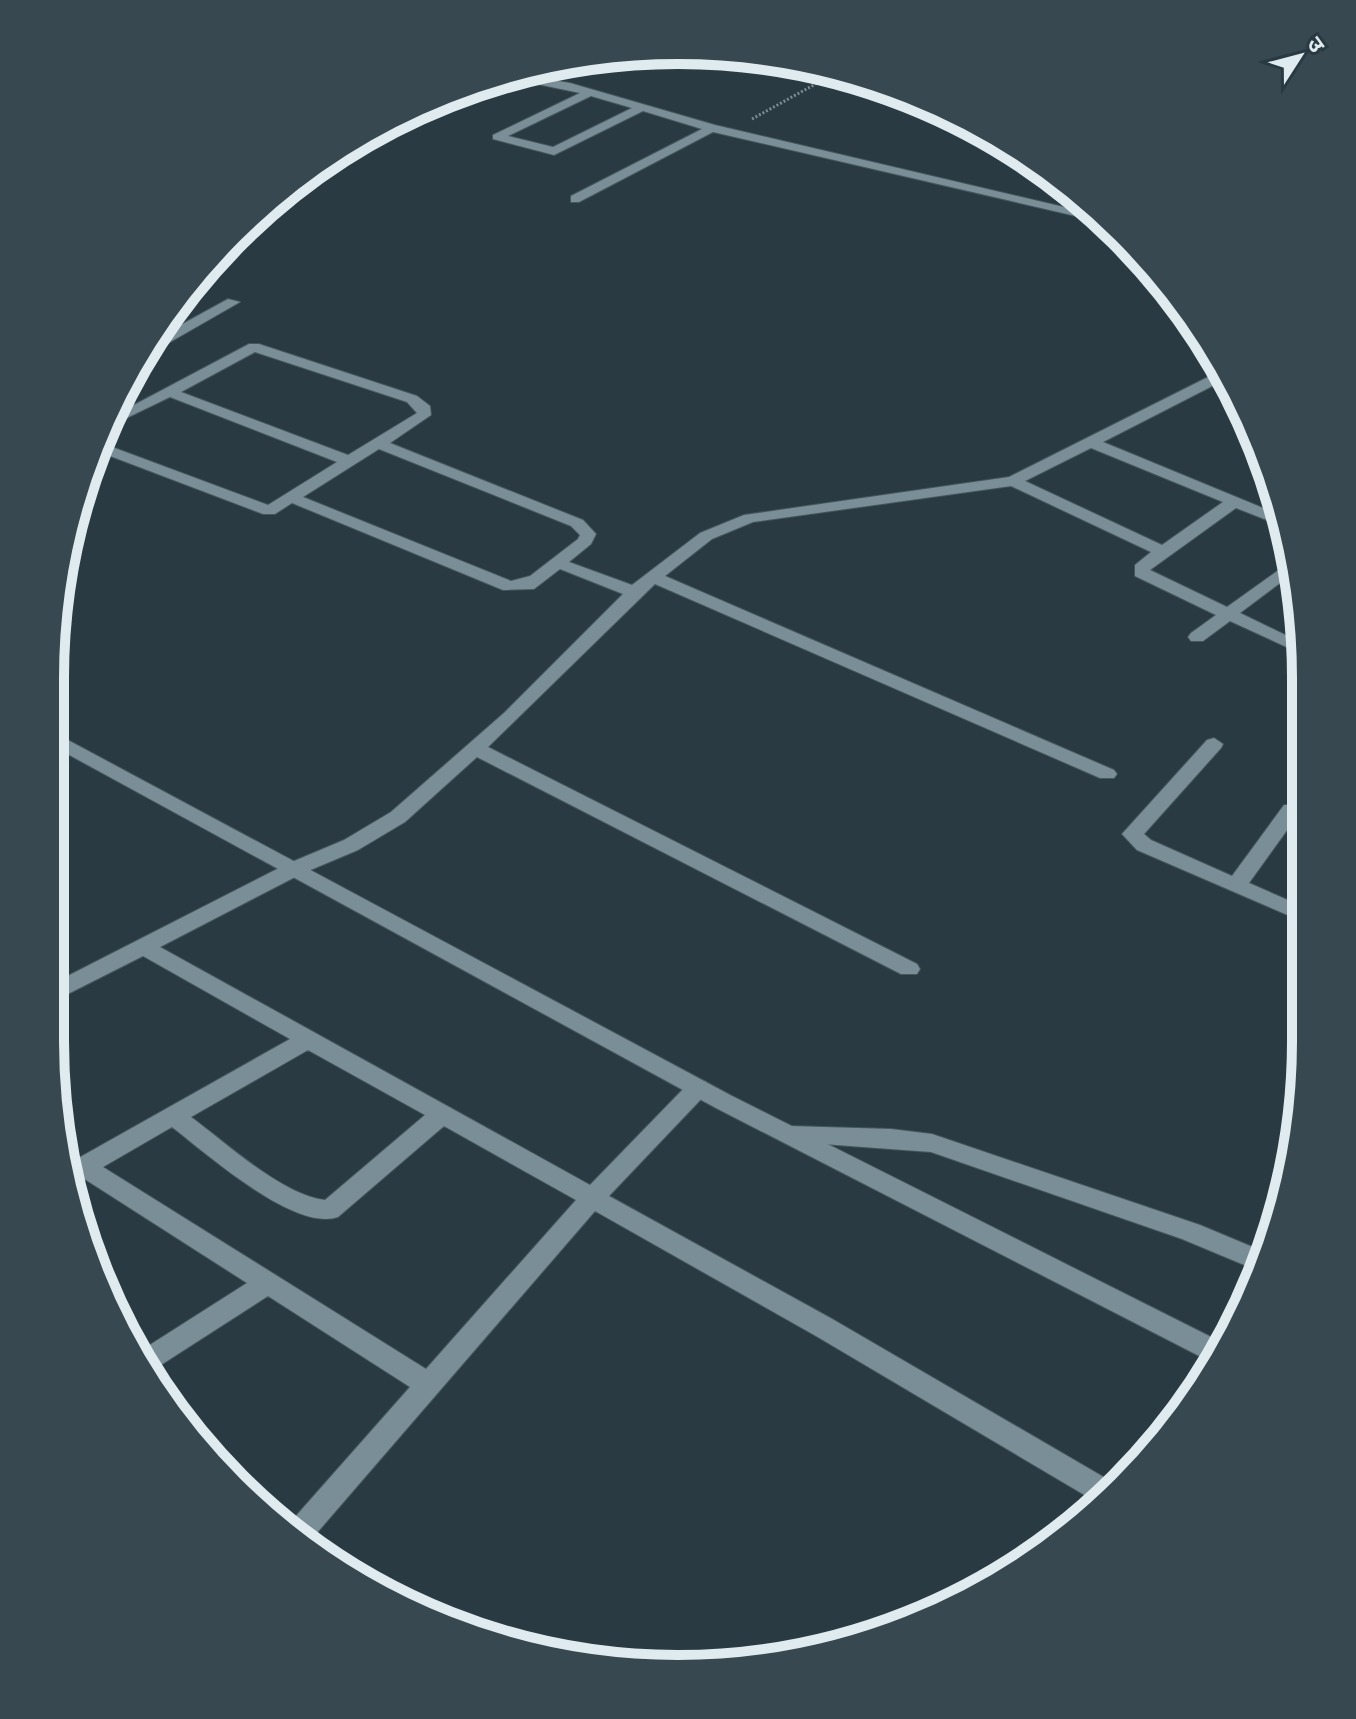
<svg xmlns="http://www.w3.org/2000/svg" width="1356" height="1719" viewBox="0 0 1356 1719" font-family="'DM Sans','Noto Sans Devanagari',sans-serif">
<style>
.lines{fill:none;stroke-linecap:round;stroke-linejoin:round}
.street-casing{stroke:#47565c;stroke-width:2}
.secondary-casing{stroke:#47565c;stroke-width:2}
.path{stroke:#7d8b91;stroke-width:3;stroke-dasharray:2 2;stroke-linecap:butt}
.street{fill:#7a8e97;fill-rule:evenodd}
.secondary{fill:#7a8e97;fill-rule:evenodd}
.rim{fill:none;stroke:#e0ebef;stroke-width:10}
</style>
<rect width="100%" height="100%" fill="#293a42"/>
<g class="lines">
<g class="street-casing">
<g id="street">
<path d="M516,74L570,83L715,125L1098,215L1106,223L713,132L579,202H571V196L702,129L643,111L554,155L493,139V135L580,93L503,77ZM591,96L632,108L553,147L508,136Z"/>
<path d="M228,299L240,302L158,349L151,350L157,338Z"/>
<path d="M249,344H259L417,396L430,406L431,415L390,443L583,520L596,534L591,544L569,562L632,585L700,533L744,515L1009,477L1224,369L1228,378L1103,442L1280,515L1282,526L1236,508L1150,570L1227,607L1290,562L1292,574L1240,613L1304,644V655L1230,621L1203,641H1191L1188,637L1191,633L1216,615L1135,576V565L1151,552L1011,486L753,522L712,539L665,576L1114,770L1117,774L1114,778H1100L655,584L488,747L917,964L920,969L917,974H901L477,757L405,822L358,850L301,874L160,947L590,1185L690,1082L698,1079L706,1082L709,1088L706,1094L609,1196L834,1320L1119,1486L1098,1503L816,1336L595,1211L309,1542L288,1525L410,1387L268,1296L150,1372L134,1355L247,1283L83,1178L69,1184L66,1165L290,1039L143,956L50,1003V985L287,864L344,840L391,812L504,713L623,594L560,569L534,589L503,590L292,503L275,514H263L97,451L101,443L104,444L268,505L337,462L170,397L110,426L117,414ZM255,352L407,402L417,413L348,455L181,392ZM1091,448L1223,502L1162,545L1025,481ZM379,449L571,526L580,535L578,539L530,576L511,581L303,497ZM308,1050L425,1115L325,1200C282,1195 225,1142 191,1117ZM444,1126L576,1200L426,1369L103,1167L172,1127C206,1153 294,1232 338,1217Z"/>
<path d="M1214,738L1223,744L1221,748L1144,834L1151,840L1232,876L1284,805H1298L1301,810L1298,815L1249,883L1299,905V920L1137,850L1122,834L1207,740Z"/>
<path d="M790,1126L891,1129L932,1134L1200,1225L1267,1253L1261,1272L1182,1239L931,1152L782,1141L778,1135L782,1129Z"/>
</g>
</g>
<g class="secondary-casing">
<path id="secondary" d="M51,731L732,1096L1225,1344L1214,1363L1211,1362L716,1108L51,745Z"/>
</g>
<path class="path" d="M752,119L821,81"/>
<use href="#street" class="street"/>
<use href="#secondary" class="secondary"/>
</g>
<path d="M0 0H1356V1719H0ZM678 64H678A614 614 0 0 1 1292 678V1041A614 614 0 0 1 678 1655H678A614 614 0 0 1 64 1041V678A614 614 0 0 1 678 64Z" fill="#384850" fill-rule="evenodd"/>
<path class="rim" d="M678 64H678A614 614 0 0 1 1292 678V1041A614 614 0 0 1 678 1655H678A614 614 0 0 1 64 1041V678A614 614 0 0 1 678 64Z"/>
<g transform="translate(1300 56) rotate(54)" stroke="#293a42" stroke-width="6" paint-order="stroke">
<path d="M0-6L14 30L0 20L-14 30Z" fill="#e0ebef"/>
<text y="-12" font-size="22" font-weight="bold" text-anchor="middle" fill="#e0ebef">उ</text>
</g>
</svg>
